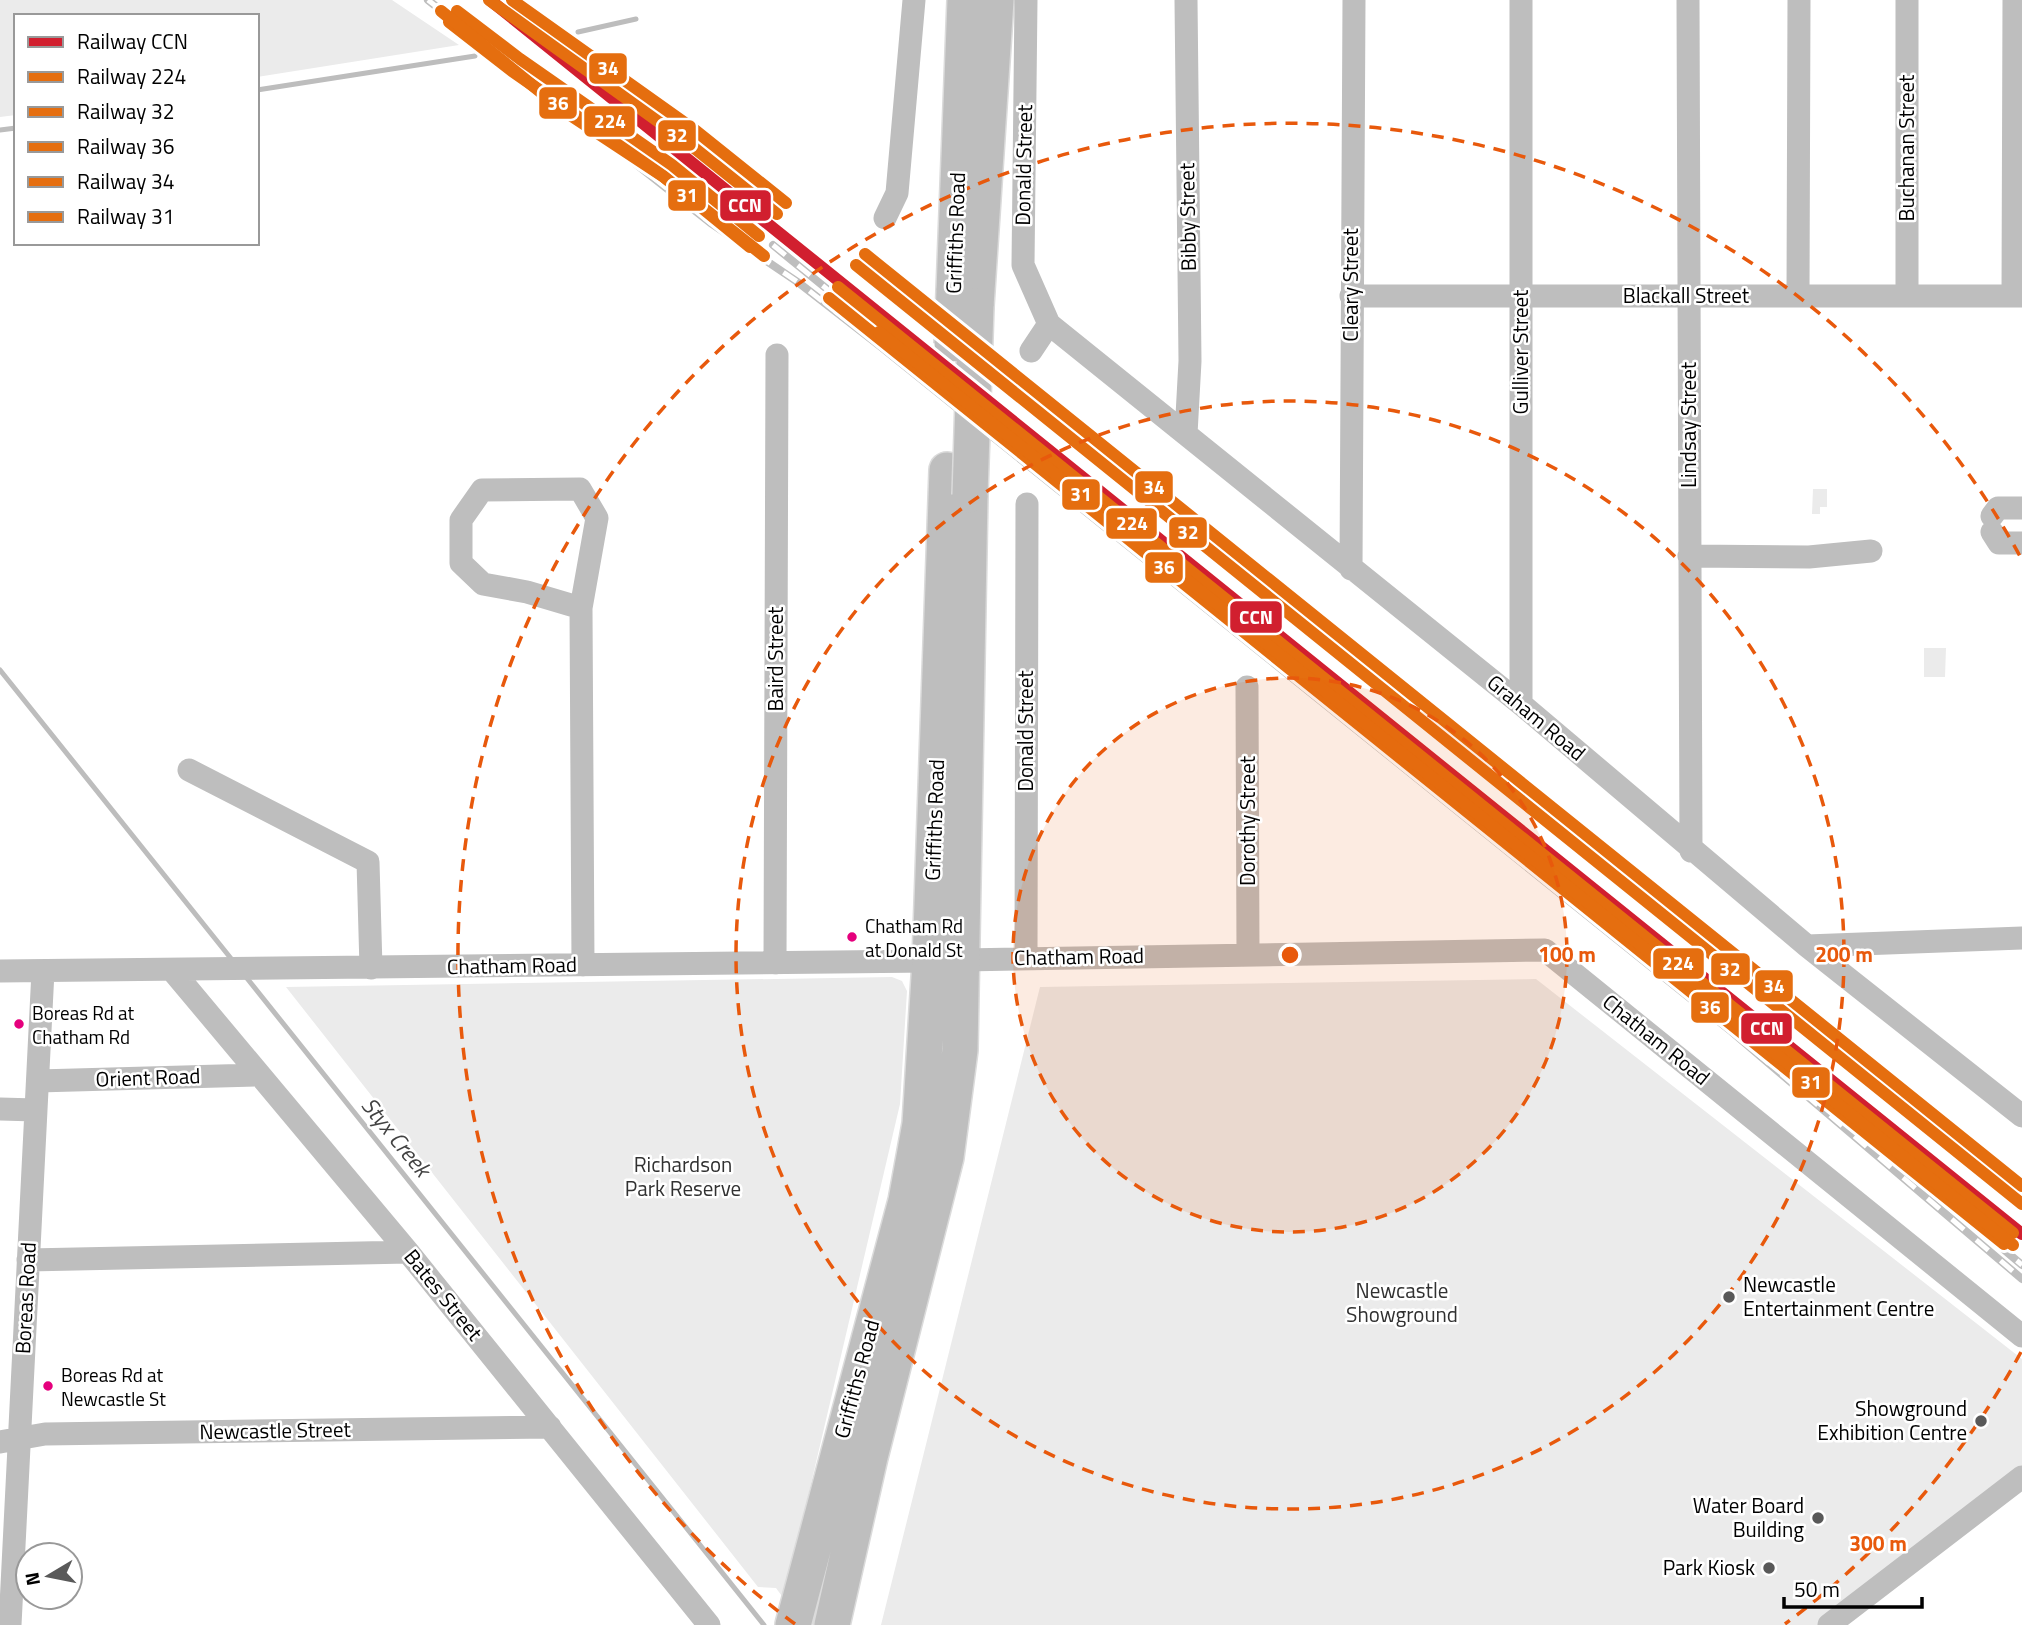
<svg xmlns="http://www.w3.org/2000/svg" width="2022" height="1625" font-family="'Titillium Web',sans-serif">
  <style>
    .green { fill: #ebebeb }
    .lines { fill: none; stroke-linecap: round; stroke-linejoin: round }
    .stream { stroke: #bdbdbd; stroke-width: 5 }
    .highway-casing { stroke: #dbdbdb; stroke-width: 38 }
    .minor { stroke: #bebebe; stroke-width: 23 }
    .highway { stroke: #bebebe; stroke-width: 35 }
    .rail-casing { stroke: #bebebe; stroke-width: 8 }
    .rail { stroke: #fff; stroke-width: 5; stroke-dasharray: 16; stroke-linecap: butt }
    .highway-bridge-casing { stroke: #dbdbdb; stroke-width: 38; stroke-linecap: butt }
    .highway-bridge { stroke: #bebebe; stroke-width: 35 }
    .rail-1-casing { stroke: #fff; stroke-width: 18 }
    .rail-2-casing { stroke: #fff; stroke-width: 18 }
    .rail-3-casing { stroke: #fff; stroke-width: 18 }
    .rail-4-casing { stroke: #fff; stroke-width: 18 }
    .rail-5-casing { stroke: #fff; stroke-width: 18 }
    .rail-6-casing { stroke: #fff; stroke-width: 18 }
    .rail-1 { stroke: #d11f2f; stroke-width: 12 }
    .rail-2 { stroke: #e56e0f; stroke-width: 12 }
    .rail-3 { stroke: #e56e0f; stroke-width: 12 }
    .rail-4 { stroke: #e56e0f; stroke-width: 12 }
    .rail-5 { stroke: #e56e0f; stroke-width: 12 }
    .rail-6 { stroke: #e56e0f; stroke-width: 12 }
    .ring { fill: none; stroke: #e8590c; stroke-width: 3.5; stroke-dasharray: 12 9 }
    .bus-dot { fill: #e5007d; stroke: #fff; stroke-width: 2.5 }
    .poi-dot { fill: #595959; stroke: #fff; stroke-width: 2.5 }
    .labels { text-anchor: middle; stroke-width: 5; stroke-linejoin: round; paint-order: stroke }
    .bus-label { font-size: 19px; fill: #000; stroke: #fff; text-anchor: start }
    .street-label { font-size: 21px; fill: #000; stroke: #fff }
    .park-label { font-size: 21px; fill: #313131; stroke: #fff }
    .poi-label { font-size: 21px; fill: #000; stroke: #fff; text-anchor: end }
    .water-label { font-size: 23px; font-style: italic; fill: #424242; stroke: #fff }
    .centre { fill: #e8590c; stroke: #fff; stroke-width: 3.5 }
    .ring-label { font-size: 21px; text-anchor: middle; font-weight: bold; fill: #e8590c; stroke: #fff; stroke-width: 5; stroke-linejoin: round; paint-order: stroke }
    .line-badge { stroke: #fff; stroke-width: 2.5 }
    .badge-label { font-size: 19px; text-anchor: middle; font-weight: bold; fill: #fff }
  </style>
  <rect width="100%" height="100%" fill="#fff"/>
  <path class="green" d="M0 0H392L459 45 257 77V16H16V115L0 117Z
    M1813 489H1827V507H1820V514H1812Z
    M1924 648H1946L1945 677H1924Z
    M892 977 902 981 907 991 900 1104 784 1599 776 1588 758 1587 286 987Z
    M1536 979 2022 1359V1472L1822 1625H881L1040 987Z"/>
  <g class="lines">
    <path class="stream" d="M578 32 636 19
      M257 90 475 56
      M0 130 16 128
      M0 670 233 961
      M246 977 764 1625"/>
    <g class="highway-casing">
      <path id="highway" d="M954 291 965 0
        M976 306 996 0
        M793 1625 906 1201 920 1124 930 961 947 470
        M832 1625 870 1457 946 1157 960 1050 970 495"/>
    </g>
    <path class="minor" d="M1026 0 1023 265 1049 324 1521 704 1807 946 2022 1116
      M1186 0 1190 361 1186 434
      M1688 0 1691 851
      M885 218 897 193 914 0
      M1351 296H2022
      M1798 296 1799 0
      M1907 296V0
      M2013 296 2014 0
      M1031 351 1049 324
      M1992 516 1998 508H2022
      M1992 532 1999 543H2022
      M1689 556 1809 557 1871 551
      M1351 569 1354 0
      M581 608 597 518 580 489 482 490 461 520V563L483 584 527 592 581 608 583 965
      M1247 687 1248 955
      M1521 704V0
      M189 770 368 862 371 968
      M1807 946 2022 938
      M1026 957 1027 504
      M963 960 1545 950 2022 1336
      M775 963 777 355
      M172 970 408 1252 709 1625
      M0 971 930 961
      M38 1081 259 1075
      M0 1109 36 1110
      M28 1260 408 1252
      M0 1442 45 1434 550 1427
      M10 1625 43 971
      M1829 1625 2022 1477"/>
    <use href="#highway" class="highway"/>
    <g class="rail-casing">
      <path id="rail" d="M428 0 712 224 799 283 880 346 1732 1032 2022 1279
        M773 245 898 347
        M1271 648 1549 872
        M1724 1012 2022 1265"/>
    </g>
    <use href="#rail" class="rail"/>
    <g class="highway-bridge-casing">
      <path id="highway-bridge" d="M952 344 954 291
        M970 495 976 306"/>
    </g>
    <use href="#highway-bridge" class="highway-bridge"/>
    <g class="rail-1-casing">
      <path id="rail-1" d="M490 0 2022 1234"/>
    </g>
    <g class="rail-2-casing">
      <path id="rail-2" d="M457 11 520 59 672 165 759 236
        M838 287 2013 1233"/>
    </g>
    <g class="rail-3-casing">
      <path id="rail-3" d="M489 0 688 143 777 214
        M856 265 2022 1204"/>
    </g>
    <g class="rail-4-casing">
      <path id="rail-4" d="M449 22 512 71 663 176 750 247
        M829 298 2004 1244"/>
    </g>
    <g class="rail-5-casing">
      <path id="rail-5" d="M512 0 696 131 786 203
        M865 254 2022 1186"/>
    </g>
    <g class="rail-6-casing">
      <path id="rail-6" d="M441 11 564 111 664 177 764 256
        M879 332 2013 1245"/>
    </g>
    <use href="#rail-1" class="rail-1"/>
    <use href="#rail-2" class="rail-2"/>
    <use href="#rail-3" class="rail-3"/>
    <use href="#rail-4" class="rail-4"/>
    <use href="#rail-5" class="rail-5"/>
    <use href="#rail-6" class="rail-6"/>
  </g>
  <circle cx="1290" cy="955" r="277" fill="#e8590c" fill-opacity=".12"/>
  <g class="ring">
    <circle cx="1290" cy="955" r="277"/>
    <circle cx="1290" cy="955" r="554"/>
    <path d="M2021 1352A832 832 0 0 1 1785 1624M795 1624A832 832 0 1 1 2021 558"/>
  </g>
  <g class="bus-dot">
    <circle cx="852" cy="937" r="6"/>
    <circle cx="19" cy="1024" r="6"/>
    <circle cx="48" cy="1386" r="6"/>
  </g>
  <g class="poi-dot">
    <circle cx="1729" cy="1297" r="7"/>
    <circle cx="1981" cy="1421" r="7"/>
    <circle cx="1818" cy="1518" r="7"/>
    <circle cx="1769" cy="1568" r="7"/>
  </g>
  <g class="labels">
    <g class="bus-label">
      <text x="865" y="933">Chatham Rd<tspan x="865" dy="24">at Donald St</tspan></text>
      <text x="32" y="1020">Boreas Rd at<tspan x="32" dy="24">Chatham Rd</tspan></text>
      <text x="61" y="1382">Boreas Rd at<tspan x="61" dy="24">Newcastle St</tspan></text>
    </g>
    <g class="street-label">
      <text transform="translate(1907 148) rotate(-90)" y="7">Buchanan Street</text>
      <text transform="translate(1024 165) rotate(-89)" y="7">Donald Street</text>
      <text transform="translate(1188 217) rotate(-91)" y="7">Bibby Street</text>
      <text transform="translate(956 233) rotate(-88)" y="7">Griffiths Road</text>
      <text transform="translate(1351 285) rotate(-90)" y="7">Cleary Street</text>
      <text x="1686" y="303">Blackall Street</text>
      <text transform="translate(1521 352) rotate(-90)" y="7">Gulliver Street</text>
      <text transform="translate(1689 425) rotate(-90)" y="7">Lindsay Street</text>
      <text transform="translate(776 659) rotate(-90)" y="7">Baird Street</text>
      <text transform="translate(1536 718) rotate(40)" y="7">Graham Road</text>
      <text transform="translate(1026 731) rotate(-90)" y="7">Donald Street</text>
      <text transform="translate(935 820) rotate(-88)" y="7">Griffiths Road</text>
      <text transform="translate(1248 821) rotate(-90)" y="7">Dorothy Street</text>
      <text transform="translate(1079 957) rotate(-1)" y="7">Chatham Road</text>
      <text transform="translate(512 966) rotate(-1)" y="7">Chatham Road</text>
      <text transform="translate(1656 1040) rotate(39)" y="7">Chatham Road</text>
      <text transform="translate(148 1078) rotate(-2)" y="7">Orient Road</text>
      <text transform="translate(443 1295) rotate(51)" y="7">Bates Street</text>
      <text transform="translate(26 1298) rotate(-87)" y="7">Boreas Road</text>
      <text transform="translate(857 1379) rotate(-75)" y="7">Griffiths Road</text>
      <text transform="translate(275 1431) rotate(-1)" y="7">Newcastle Street</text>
    </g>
    <g class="park-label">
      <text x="683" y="1172">Richardson<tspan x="683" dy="24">Park Reserve</tspan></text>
      <text x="1402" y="1298">Newcastle<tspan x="1402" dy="24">Showground</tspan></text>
    </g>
    <g class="poi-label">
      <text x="1743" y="1292" text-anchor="start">Newcastle<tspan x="1743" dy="24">Entertainment Centre</tspan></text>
      <text x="1967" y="1416">Showground<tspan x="1967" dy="24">Exhibition Centre</tspan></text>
      <text x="1804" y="1513">Water Board<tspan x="1804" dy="24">Building</tspan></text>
      <text x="1755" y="1575">Park Kiosk</text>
    </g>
    <g class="water-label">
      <text transform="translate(396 1137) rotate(51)" y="8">Styx Creek</text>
    </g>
  </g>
  <circle cx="1290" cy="955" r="10" class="centre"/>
  <g class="ring-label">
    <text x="1567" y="962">100 m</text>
    <text x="1844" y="962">200 m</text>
    <text x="1878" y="1551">300 m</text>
  </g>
  <g class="line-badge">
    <rect x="588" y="52" width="40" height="33" rx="7" fill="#e56e0f"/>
    <rect x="538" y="86" width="40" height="34" rx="7" fill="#e56e0f"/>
    <rect x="583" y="105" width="53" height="33" rx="7" fill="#e56e0f"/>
    <rect x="657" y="119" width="40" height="33" rx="7" fill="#e56e0f"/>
    <rect x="667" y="179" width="40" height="33" rx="7" fill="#e56e0f"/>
    <rect x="719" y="189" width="53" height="33" rx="7" fill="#d11f2f"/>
    <rect x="1134" y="470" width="40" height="34" rx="7" fill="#e56e0f"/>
    <rect x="1061" y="478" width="40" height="33" rx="7" fill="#e56e0f"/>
    <rect x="1105" y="507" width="53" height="33" rx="7" fill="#e56e0f"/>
    <rect x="1168" y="516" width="40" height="33" rx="7" fill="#e56e0f"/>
    <rect x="1144" y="551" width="40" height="33" rx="7" fill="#e56e0f"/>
    <rect x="1229" y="600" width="54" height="34" rx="7" fill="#d11f2f"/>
    <rect x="1652" y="947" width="53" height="33" rx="7" fill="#e56e0f"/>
    <rect x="1710" y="952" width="41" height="34" rx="7" fill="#e56e0f"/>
    <rect x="1754" y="969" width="40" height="34" rx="7" fill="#e56e0f"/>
    <rect x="1690" y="991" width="40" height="33" rx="7" fill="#e56e0f"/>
    <rect x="1740" y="1012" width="53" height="33" rx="7" fill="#d11f2f"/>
    <rect x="1791" y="1066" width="40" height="33" rx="7" fill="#e56e0f"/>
  </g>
  <g class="badge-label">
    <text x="608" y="75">34</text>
    <text x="558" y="110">36</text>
    <text x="610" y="128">224</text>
    <text x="677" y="142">32</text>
    <text x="687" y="202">31</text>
    <text x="745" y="212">CCN</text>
    <text x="1154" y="494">34</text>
    <text x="1081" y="501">31</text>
    <text x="1132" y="530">224</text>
    <text x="1188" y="539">32</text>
    <text x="1164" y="574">36</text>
    <text x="1256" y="624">CCN</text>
    <text x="1678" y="970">224</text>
    <text x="1730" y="976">32</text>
    <text x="1774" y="993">34</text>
    <text x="1710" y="1014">36</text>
    <text x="1767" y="1035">CCN</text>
    <text x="1811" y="1089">31</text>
  </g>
  <rect x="14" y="14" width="245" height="231" fill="#ffffff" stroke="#999999" stroke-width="2"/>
  <rect x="28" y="37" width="35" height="10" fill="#d11f2f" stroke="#999999" stroke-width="2"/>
  <text x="77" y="49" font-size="21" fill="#000000">Railway CCN</text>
  <rect x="28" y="72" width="35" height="10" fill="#e56e0f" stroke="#999999" stroke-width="2"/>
  <text x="77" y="84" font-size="21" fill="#000000">Railway 224</text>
  <rect x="28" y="107" width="35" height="10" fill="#e56e0f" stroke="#999999" stroke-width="2"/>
  <text x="77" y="119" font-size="21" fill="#000000">Railway 32</text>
  <rect x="28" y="142" width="35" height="10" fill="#e56e0f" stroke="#999999" stroke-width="2"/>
  <text x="77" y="154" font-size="21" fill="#000000">Railway 36</text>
  <rect x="28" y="177" width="35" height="10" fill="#e56e0f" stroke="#999999" stroke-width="2"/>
  <text x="77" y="189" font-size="21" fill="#000000">Railway 34</text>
  <rect x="28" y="212" width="35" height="10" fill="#e56e0f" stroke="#999999" stroke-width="2"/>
  <text x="77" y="224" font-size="21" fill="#000000">Railway 31</text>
  <g transform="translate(49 1576) rotate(260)"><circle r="33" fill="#ffffff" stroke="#999999" stroke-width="2"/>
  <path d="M0-5L12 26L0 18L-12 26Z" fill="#595959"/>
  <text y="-10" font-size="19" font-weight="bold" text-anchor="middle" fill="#000000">N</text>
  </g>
  <path d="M1784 1597v10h138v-10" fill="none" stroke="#000000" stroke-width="3.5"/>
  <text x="1794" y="1597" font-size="21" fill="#000000" stroke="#ffffff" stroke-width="5" paint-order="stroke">50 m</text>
</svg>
